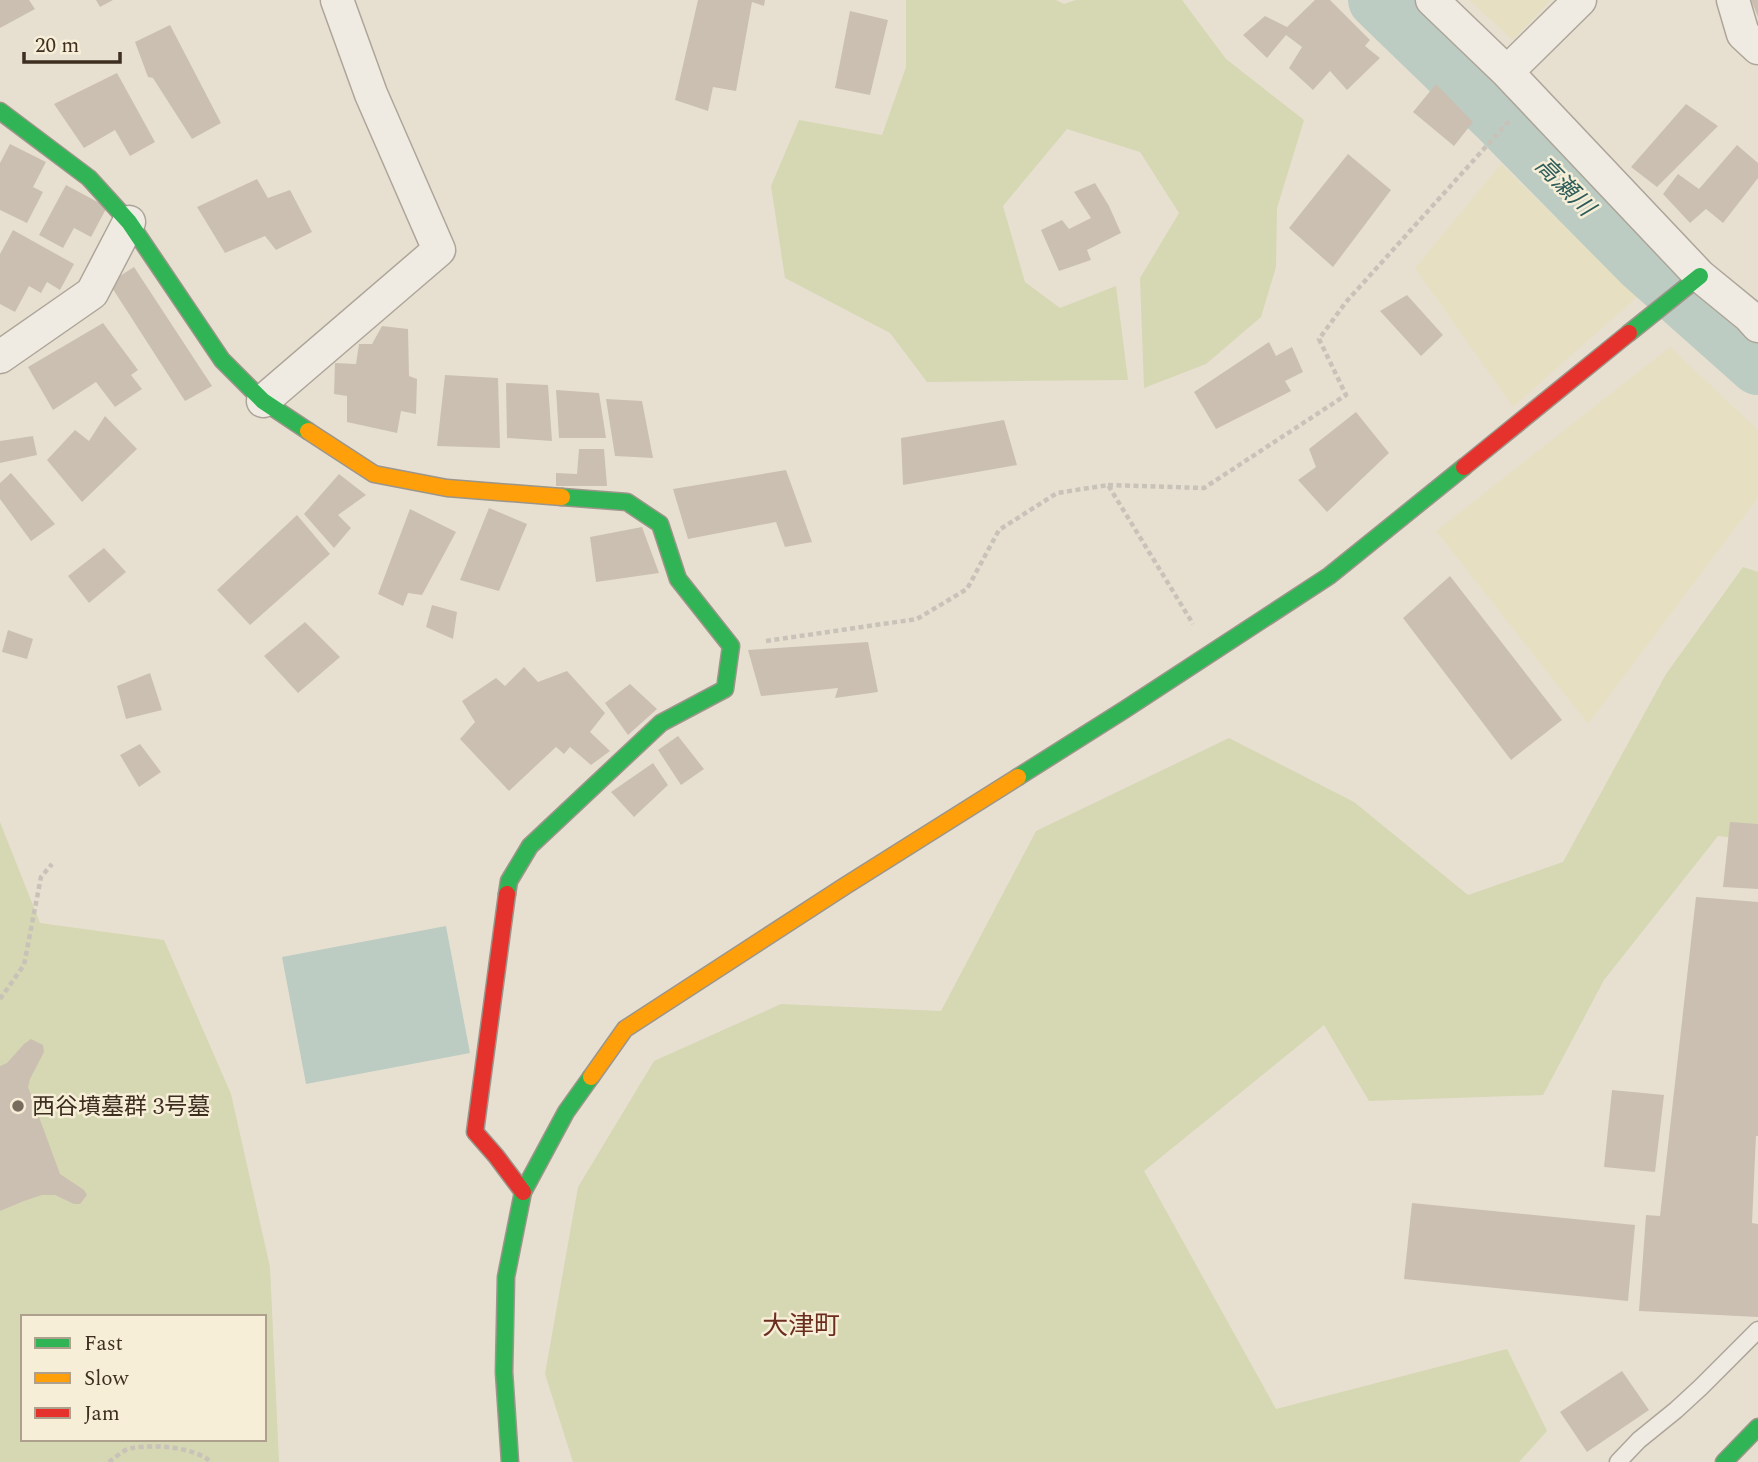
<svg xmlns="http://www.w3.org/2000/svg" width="1758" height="1462" font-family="Spectral,'Noto Sans JP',serif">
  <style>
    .farmland { fill: #e6dfc2 }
    .green { fill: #d6d7b3; fill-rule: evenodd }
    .water { fill: #bcccc2 }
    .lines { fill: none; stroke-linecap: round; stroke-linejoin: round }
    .river { stroke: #bcccc2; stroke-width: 58 }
    .building { fill: #cbbfb2 }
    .lane-casing { stroke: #ada599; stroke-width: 19 }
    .street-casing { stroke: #ada599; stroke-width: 35 }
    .fast-casing { stroke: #9c958a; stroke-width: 19 }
    .slow-casing { stroke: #9c958a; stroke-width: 19 }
    .jam-casing { stroke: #9c958a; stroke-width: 19 }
    .path { stroke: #c8c2b9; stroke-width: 4.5; stroke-dasharray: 5 3.5; stroke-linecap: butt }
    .lane { stroke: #efebe3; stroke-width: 16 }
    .street { stroke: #efebe3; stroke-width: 32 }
    .fast { stroke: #30b455; stroke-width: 16 }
    .slow { stroke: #ff9f0a; stroke-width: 16 }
    .jam { stroke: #e5322d; stroke-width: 16 }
    .poi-dot { fill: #786c5e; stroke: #f7eed8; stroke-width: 2.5 }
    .labels { text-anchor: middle; stroke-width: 5; stroke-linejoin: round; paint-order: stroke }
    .poi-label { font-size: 23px; fill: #3d2e20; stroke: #f7eed8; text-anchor: start }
    .water-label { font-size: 24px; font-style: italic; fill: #2f5d5a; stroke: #f7eed8 }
    .quarter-label { font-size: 26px; fill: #6b2e1e; stroke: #f7eed8 }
  </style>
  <rect width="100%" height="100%" fill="#e7e0d1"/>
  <path class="farmland" d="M1469 0H1551L1513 40Z
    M1501 164 1637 297 1513 407 1415 268Z
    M1670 347 1758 430V498L1588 724 1436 531Z"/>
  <path class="green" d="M906 0H1056L1064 4 1076 0H1182L1226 59 1304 120 1277 208 1276 267 1261 317 1206 364 1144 388 1140 278 1179 213 1140 152 1067 129 1003 206 1025 282 1060 308 1116 286 1128 380 927 382 890 333 785 278 771 186 799 120 882 135 906 67Z
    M1743 567 1758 572V841L1718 836 1604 980 1543 1095 1369 1101 1324 1025 1144 1171 1276 1409 1507 1349 1547 1431 1519 1462H573L545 1374 578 1187 654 1061 781 1004 941 1011 1036 831 1229 738 1354 802 1468 895 1563 862 1666 674Z
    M0 822 40 923 164 940 231 1094 270 1267 279 1462H0ZM23 1317H264V1439H23Z"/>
  <path class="water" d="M446 926 470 1053 306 1084 282 957Z"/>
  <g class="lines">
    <path class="river" d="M1377 0 1498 117 1641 262 1758 366"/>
  </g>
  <path class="building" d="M0 0H29L35 9 0 28Z
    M96 0H113L100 7Z
    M698 0H765L764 6 752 2 736 91 713 87 708 111 675 100Z
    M1315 0H1330L1370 40 1365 46 1380 58 1347 90 1330 71 1313 90 1289 68 1302 47 1286 35 1267 58 1243 35 1265 16 1287 27Z
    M1751 0H1758V17Z
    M850 11 888 20 870 95 835 88Z
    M170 25 221 123 192 139 153 78 148 77 135 42Z
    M117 73 155 142 130 156 115 130 84 148 54 104Z
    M1436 84 1473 122 1454 146 1413 112Z
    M1686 104 1718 126 1657 187 1631 167Z
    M10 144 46 162 33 187 43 192 27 223 0 210V163Z
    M1737 145 1758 163V178L1723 223 1706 209 1690 223 1663 194 1678 174 1699 189Z
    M1348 154 1391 190 1333 267 1289 228Z
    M257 179 268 198 290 190 312 232 276 250 265 236 225 253 197 207Z
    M1095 183 1109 206 1121 233 1087 250 1091 260 1059 271 1041 230 1062 220 1069 229 1091 218 1074 192Z
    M66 185 107 207 91 237 74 228 63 248 39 235Z
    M13 230 74 264 60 290 47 282 41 293 29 286 15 312 0 304V254Z
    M134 267 212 386 185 401 109 283Z
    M1407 295 1443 335 1421 356 1380 311Z
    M103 323 138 370 131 375 142 389 115 407 96 382 53 410 28 367Z
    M382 326 408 329 409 376 417 379 416 414 401 411 397 433 347 422V396L334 394 335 363 356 364 359 344H372Z
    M1269 342 1276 356 1292 347 1303 372 1285 381 1291 391 1216 429 1194 392Z
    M445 375 498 378 500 448 437 446Z
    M506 383 548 385 552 441 507 438Z
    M556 390 599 393 606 438H559Z
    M606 399 642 401 653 458 615 456Z
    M1356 412 1389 453 1327 512 1298 480 1316 467 1309 449Z
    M105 416 137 449 82 502 47 460 75 430 89 441Z
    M1004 420 1017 465 903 485 901 438Z
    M33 436 37 455 0 463V441Z
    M579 449H604L607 486H556V473L577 474Z
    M786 470 812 542 785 547 776 522 688 539 673 489Z
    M11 473 55 524 31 541 0 499V483Z
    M339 474 366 495 338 515 351 528 334 548 304 514Z
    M489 508 527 524 499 591 460 580Z
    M410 509 456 532 422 595 408 593 403 606 378 594Z
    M297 515 330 554 250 625 217 590Z
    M642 527 659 573 596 582 590 537Z
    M104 548 126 572 89 603 68 576Z
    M1450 576 1562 720 1511 760 1403 618Z
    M432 605 457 612 453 639 426 627Z
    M305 622 340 657 298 693 264 656Z
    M8 630 33 639 27 659 2 652Z
    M868 642 878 692 835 698 838 688 761 696 748 650Z
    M524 667 538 682 567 671 605 713 590 732 610 751 591 765 570 747 564 754 556 747 509 791 460 739 475 722 462 701 496 678 505 686Z
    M150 673 162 710 126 719 117 686Z
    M630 684 657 709 628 735 605 703Z
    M678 736 704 769 681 785 658 750Z
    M140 744 161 772 139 787 120 755Z
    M653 763 668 785 634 817 611 792Z
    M1730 822 1758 824V889L1723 887Z
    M1696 897 1758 902V1136H1756L1752 1223 1758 1224V1317L1639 1311 1646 1215 1660 1216Z
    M31 1039 43 1045 44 1052 30 1079 28 1087 60 1174 84 1190 87 1195 80 1204H74L55 1195H42L24 1201 0 1211V1066L7 1063 24 1044Z
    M1612 1090 1664 1095 1655 1172 1604 1167Z
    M1412 1203 1635 1225 1628 1301 1404 1279Z
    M1622 1371 1649 1410 1587 1452 1560 1412Z"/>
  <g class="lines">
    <g class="lane-casing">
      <path id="lane" d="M1618 1462 1639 1440 1676 1410 1701 1387 1758 1330"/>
    </g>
    <g class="street-casing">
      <path id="street" d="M1432 0 1507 72 1700 276 1749 316 1758 326
        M1733 0 1743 34 1758 48
        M1507 72 1580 0
        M0 357 92 293 129 222
        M263 401 439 250 371 94 337 0"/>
    </g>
    <g class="fast-casing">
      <path id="fast" d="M0 111 89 178 129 222 222 360 263 401 308 431
        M1629 333 1700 276
        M1018 777 1124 710 1329 576 1464 467
        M507 894 509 881 530 846 661 723 725 689 731 646 678 579 660 524 627 502 562 497
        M510 1462 504 1372 506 1277 523 1192 566 1112 591 1077
        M1724 1462 1758 1427"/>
    </g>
    <g class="slow-casing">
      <path id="slow" d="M308 431 374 474 447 488 562 497
        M591 1077 625 1029 845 886 1018 777"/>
    </g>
    <g class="jam-casing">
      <path id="jam" d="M1464 467 1629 333
        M507 894 475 1132 496 1156 523 1192"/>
    </g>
    <path class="path" d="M1108 485 1204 488 1346 395 1319 339 1346 302 1509 121
      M766 641 917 619 967 589 999 530 1057 493 1108 485 1193 624
      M0 999 24 965 41 877 52 864
      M109 1462C116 1457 124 1449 132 1448 154 1444 195 1447 211 1462"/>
    <use href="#lane" class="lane"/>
    <use href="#street" class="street"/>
    <use href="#fast" class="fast"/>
    <use href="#slow" class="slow"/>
    <use href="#jam" class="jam"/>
  </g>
  <circle class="poi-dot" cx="18" cy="1106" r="7"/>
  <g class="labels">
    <g class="poi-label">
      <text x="32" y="1114">西谷墳墓群 3号墓</text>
    </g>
    <g class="water-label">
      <text transform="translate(1565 186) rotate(45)" y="8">高瀬川</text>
    </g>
    <g class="quarter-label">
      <text x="801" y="1334">大津町</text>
    </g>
  </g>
  <rect x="21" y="1315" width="245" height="126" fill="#f7eed8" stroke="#ada18e" stroke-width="2"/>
  <rect x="35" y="1338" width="35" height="10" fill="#30b455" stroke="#ada18e" stroke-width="2"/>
  <text x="84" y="1350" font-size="21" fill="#3d2e20">Fast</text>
  <rect x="35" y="1373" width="35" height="10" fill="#ff9f0a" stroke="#ada18e" stroke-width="2"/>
  <text x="84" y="1385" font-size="21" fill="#3d2e20">Slow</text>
  <rect x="35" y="1408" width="35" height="10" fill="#e5322d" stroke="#ada18e" stroke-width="2"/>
  <text x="84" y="1420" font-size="21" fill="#3d2e20">Jam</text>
  <path d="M24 52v10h96v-10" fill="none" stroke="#3d2e20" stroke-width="3.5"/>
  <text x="35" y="52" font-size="21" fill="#3d2e20" stroke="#f7eed8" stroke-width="5" paint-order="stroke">20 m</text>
</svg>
